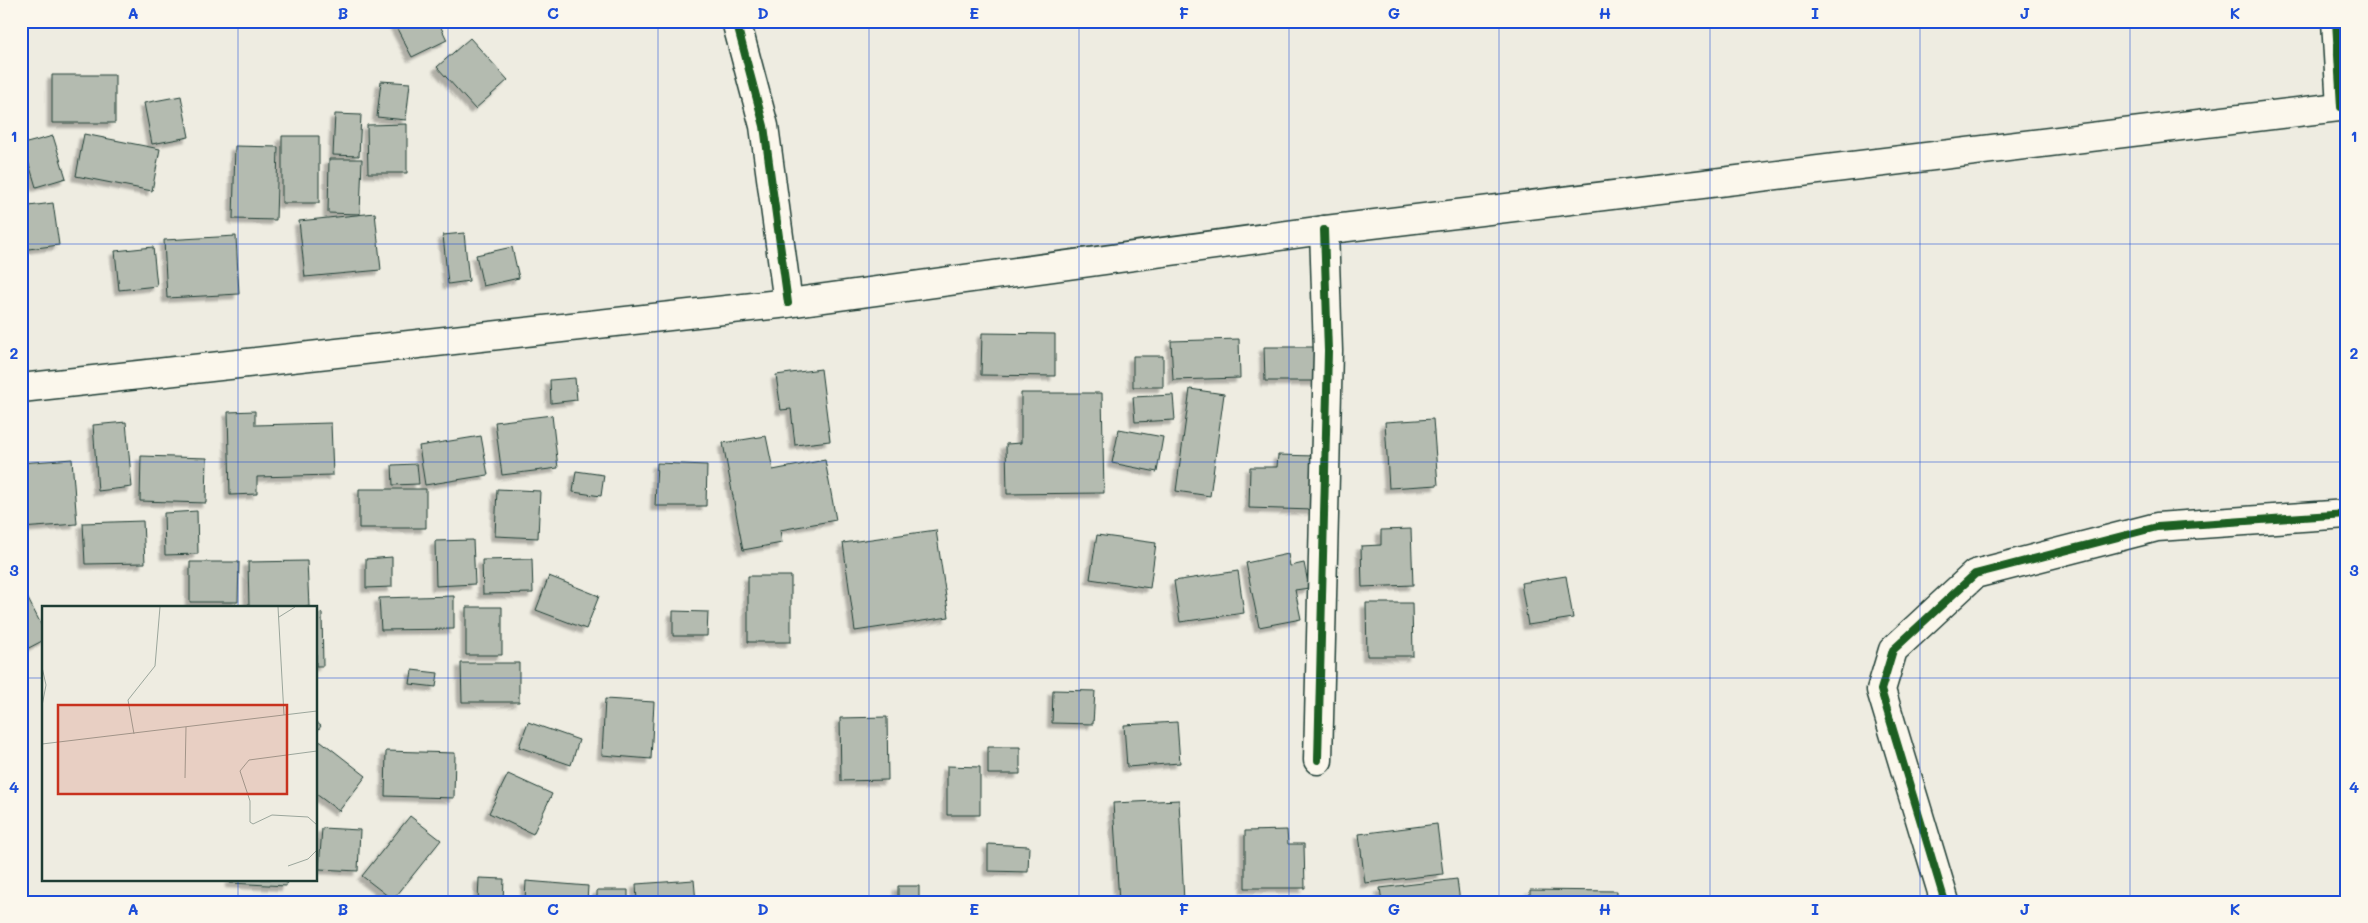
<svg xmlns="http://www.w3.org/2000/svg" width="2368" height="923" font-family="Mali,sans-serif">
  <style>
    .building { fill: #b4bbb0; stroke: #1f3d34; filter: url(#shadow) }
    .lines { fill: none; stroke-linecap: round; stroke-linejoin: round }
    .minor-casing { stroke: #1f3d34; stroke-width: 31 }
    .major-casing { stroke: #1f3d34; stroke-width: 31 }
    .minor { stroke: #fbf7ec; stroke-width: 28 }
    .major { stroke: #fbf7ec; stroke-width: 28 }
    .cycleway-casing { stroke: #fbf7ec; stroke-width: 11 }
    .cycleway { stroke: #1b5e20; stroke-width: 8 }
    .grid { fill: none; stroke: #1d4ed8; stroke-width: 1; stroke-opacity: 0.55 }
    .inset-road { fill: none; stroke: #9ba69c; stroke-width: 1 }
    .view { fill: #c8321e; fill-opacity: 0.15; stroke: #c8321e; stroke-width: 2.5 }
    .inset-edge { fill: none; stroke: #1f3d34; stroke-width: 2.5 }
    .neatline { fill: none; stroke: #1d4ed8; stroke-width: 2 }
    .grid-label { font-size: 16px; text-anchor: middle; font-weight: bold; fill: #1d4ed8 }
  </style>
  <defs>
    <filter id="shadow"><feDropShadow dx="-4.5" dy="4.5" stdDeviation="1" flood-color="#0004"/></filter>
  </defs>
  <rect width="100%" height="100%" fill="#eeece1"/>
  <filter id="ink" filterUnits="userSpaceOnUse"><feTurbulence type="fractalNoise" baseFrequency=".02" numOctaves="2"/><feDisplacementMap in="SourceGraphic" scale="10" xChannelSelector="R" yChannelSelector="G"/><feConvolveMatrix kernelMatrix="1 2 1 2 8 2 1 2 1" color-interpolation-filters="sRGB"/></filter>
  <g filter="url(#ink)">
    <path class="building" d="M393 21H438L447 40 412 57Z
      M470 38 508 80 475 109 437 67Z
      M52 75H115V123H52Z
      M381 81 410 83 406 120 377 117Z
      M181 96 189 137 152 144 144 103Z
      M335 114 361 115 359 156 333 155Z
      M407 124V173H368L367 125Z
      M84 134 160 149 152 191 76 176Z
      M53 136 66 178 36 187 23 144Z
      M282 136H319V203H282Z
      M235 146 278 147 276 220 233 219Z
      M329 159H362L360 214 328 213Z
      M53 203 59 245 21 250V207Z
      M375 213 381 270 305 277 299 221Z
      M464 233 469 281 448 284 443 235Z
      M236 236 239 294 167 298 164 240Z
      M153 247 157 286 119 290 115 251Z
      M512 247 519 278 483 286 476 255Z
      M982 333 1055 334V376L981 375Z
      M1239 339 1240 378 1173 380 1171 341Z
      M1264 347H1316L1317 381H1265Z
      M1133 356H1163V387H1133Z
      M821 369 830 441 795 445 791 409 781 410 776 375Z
      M575 378 577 400 551 403 550 380Z
      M1190 389 1224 394 1210 496 1176 491Z
      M1021 393H1102L1104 493 1007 494 1006 444 1021 443Z
      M1173 395 1175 420 1135 422 1133 397Z
      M255 411V425L331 423 333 475 257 477V494L230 495 228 412Z
      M552 415 558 468 502 475 495 422Z
      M1433 419 1438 485 1389 488 1385 422Z
      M126 422 132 487 98 491 93 425Z
      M1119 429 1163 437 1157 472 1112 463Z
      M481 436 488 475 425 485 419 446Z
      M766 436 773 470 825 460 836 520 780 530 782 543 743 550 723 443Z
      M1278 455 1315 456 1313 510 1249 508 1250 467H1277Z
      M141 456 207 458 206 503 140 501Z
      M72 459 77 524 21 528V463Z
      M657 463 707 465 706 506H655Z
      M417 464 419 484 393 485 392 465Z
      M576 471 604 475 601 496 573 492Z
      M359 489H426V528H359Z
      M497 489 540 491 538 538 495 536Z
      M197 511 198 554 165 555 164 513Z
      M143 521 145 563 85 564 83 523Z
      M1411 529 1413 585 1362 587 1361 546 1381 545V530Z
      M936 530 949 617 855 631 843 543Z
      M1097 535 1156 543 1150 588 1090 579Z
      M473 540 475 584 436 586 435 541Z
      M1288 554 1290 566 1304 563 1309 588 1295 590 1301 619 1259 627 1246 563Z
      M392 557V587L366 588V559Z
      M532 559 533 593 483 594 482 560Z
      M307 561 309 607H249L248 562Z
      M190 562H239L238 602H190Z
      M1238 571 1244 613 1180 622 1174 581Z
      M549 576 599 596 586 629 536 610Z
      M748 576H791V642H748Z
      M1566 576 1573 618 1528 625 1521 583Z
      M26 595 44 630V640L21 652V598Z
      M454 596V629L381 630 379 598Z
      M1366 603H1412L1413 656H1367Z
      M466 607H502V655H466Z
      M673 611 708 612 707 636H673Z
      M322 613 323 666H316V614Z
      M461 663H519V702H462Z
      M412 670 438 673 436 687 410 684Z
      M1053 690 1095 691 1093 724 1052 723Z
      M605 699 654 702 651 759 602 755Z
      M887 717 888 780 841 781 840 718Z
      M316 722 321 726 316 733Z
      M528 722 579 740 571 765 519 747Z
      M1177 722 1180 763 1127 767 1124 725Z
      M321 741 366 776 339 811 316 794V747Z
      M988 747H1020V774H988Z
      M386 751 455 753 454 798 385 796Z
      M947 766 980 767V815H947Z
      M508 774 552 794 533 834 489 813Z
      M1179 800 1184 902H1119L1113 803Z
      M410 816 441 840 393 900 362 876Z
      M1437 824 1443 874 1365 883 1359 834Z
      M322 828 360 830 358 871 319 869Z
      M1287 830 1288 844H1304L1305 888H1245V831Z
      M988 844 1029 846 1028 872 988 871Z
      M479 878 504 879 503 902H478Z
      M230 879H287L286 886 230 883Z
      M1457 879 1460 902H1382L1380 888Z
      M694 880 696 902H637L636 884Z
      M526 881 588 886 587 902H525Z
      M898 886H919V902H898Z
      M597 890H628V902H597Z
      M1530 890 1617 891V902H1530Z"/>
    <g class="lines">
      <g class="minor-casing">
        <path id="minor" d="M736 21 764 126 788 303
          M2336 21 2341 107
          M1318 760 1328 351 1324 230
          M1945 902 1881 690 1893 650 1975 574 2157 527 2347 514"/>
      </g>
      <g class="major-casing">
        <path id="major" d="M21 388 788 303 1324 230 2347 106"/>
      </g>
      <use href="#minor" class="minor"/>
      <use href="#major" class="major"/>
      <g class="cycleway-casing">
        <path id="cycleway" d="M736 21 764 126 788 303
          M2336 21 2341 107
          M1318 760 1328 351 1324 230
          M1945 902 1881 690 1893 650 1975 574 2157 527 2347 514"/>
      </g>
      <use href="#cycleway" class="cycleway"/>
    </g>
  </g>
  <path class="grid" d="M238 21V607M448 21V902M658 21V902M869 21V902M1079 21V902M1289 21V902M1499 21V902M1710 21V902M1920 21V902M2130 21V902M21 244H2347M21 462H2347M21 678H44M316 678H2347M238 879V902"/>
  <g transform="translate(42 606)">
    <rect width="275" height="275" fill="#eeece1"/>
    <path class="inset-road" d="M236 1 242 109M237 11 253 1M0 61 4 79 0 100M92 128 86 94 113 60 118 1M0 138 275 105M275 145 207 154 198 165 208 195V216L211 218 230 209 266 211 275 219M143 172 144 121M246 260 266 253 275 244"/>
    <path class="view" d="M16 99H245V188H16Z"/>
    <rect width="275" height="275" class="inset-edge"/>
  </g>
  <rect width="2368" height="923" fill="none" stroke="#fbf7ec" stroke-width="55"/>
  <rect x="28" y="28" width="2312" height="868" class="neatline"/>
  <g class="grid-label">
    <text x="133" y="19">A</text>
    <text x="343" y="19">B</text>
    <text x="553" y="19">C</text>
    <text x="763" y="19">D</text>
    <text x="974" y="19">E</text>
    <text x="1184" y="19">F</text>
    <text x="1394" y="19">G</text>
    <text x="1605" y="19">H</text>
    <text x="1815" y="19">I</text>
    <text x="2025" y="19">J</text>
    <text x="2235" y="19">K</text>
    <text x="14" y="142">1</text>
    <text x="2354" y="142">1</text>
    <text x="14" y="359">2</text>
    <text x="2354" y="359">2</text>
    <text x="14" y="576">3</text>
    <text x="2354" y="576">3</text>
    <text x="14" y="793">4</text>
    <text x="2354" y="793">4</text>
    <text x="133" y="915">A</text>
    <text x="343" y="915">B</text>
    <text x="553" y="915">C</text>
    <text x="763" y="915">D</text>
    <text x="974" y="915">E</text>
    <text x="1184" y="915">F</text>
    <text x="1394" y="915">G</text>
    <text x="1605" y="915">H</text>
    <text x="1815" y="915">I</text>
    <text x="2025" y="915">J</text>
    <text x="2235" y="915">K</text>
  </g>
</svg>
